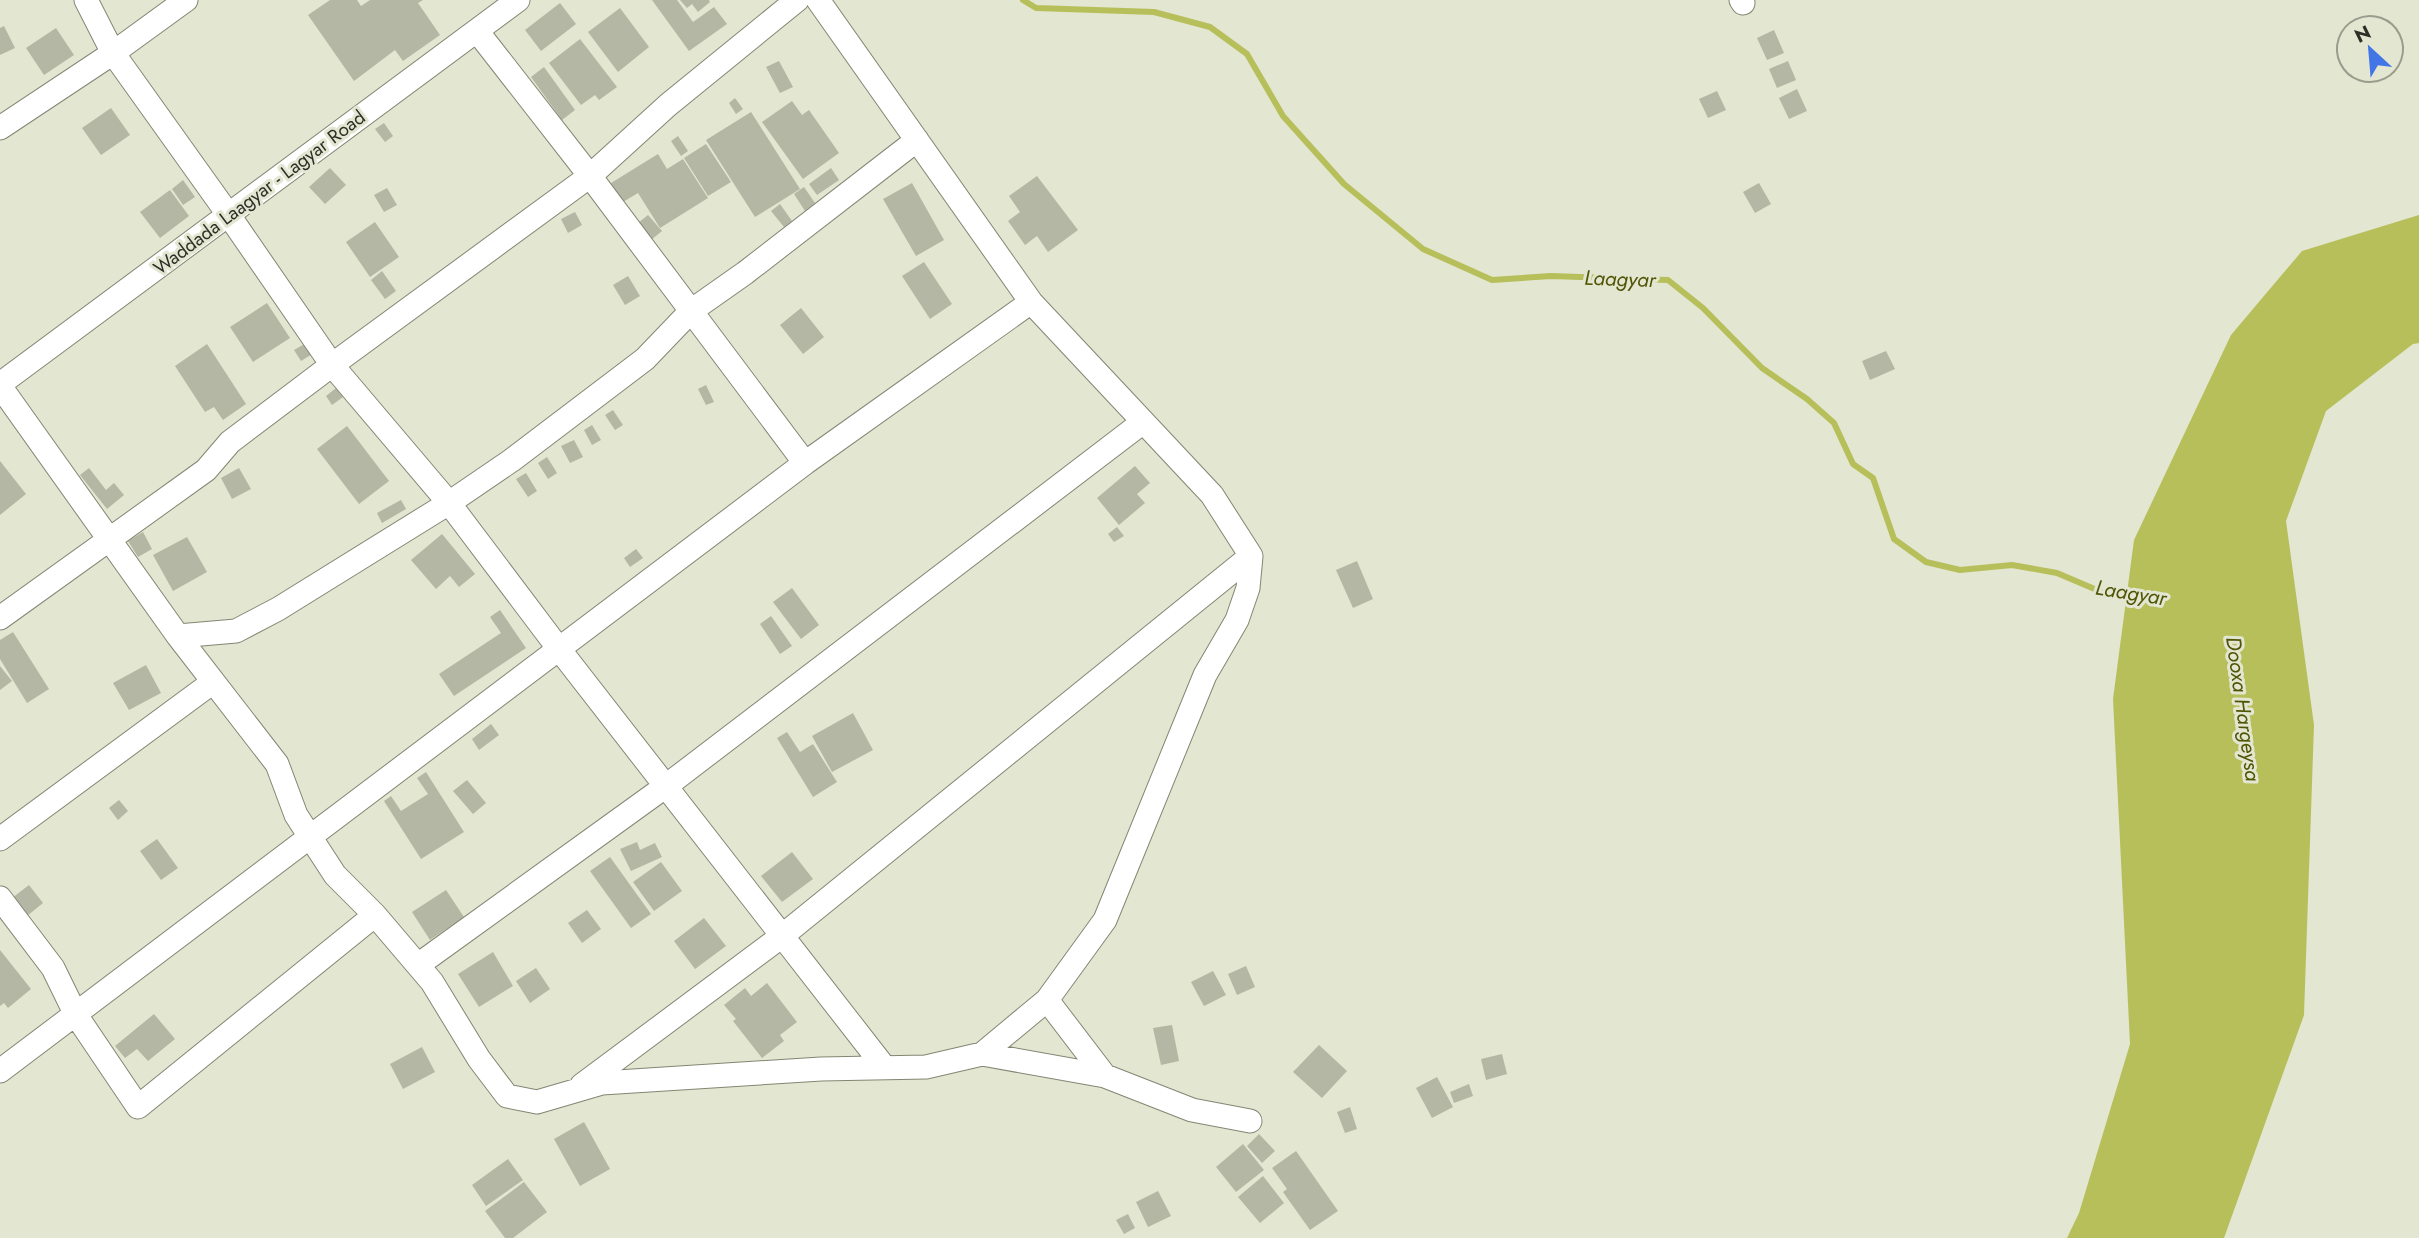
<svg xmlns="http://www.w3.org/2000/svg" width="2419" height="1238" font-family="Jost,sans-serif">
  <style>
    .water { fill: #b7bf5b }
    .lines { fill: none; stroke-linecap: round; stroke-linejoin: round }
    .stream { stroke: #b7bf5b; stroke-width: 6 }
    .building { fill: #b4b7a3 }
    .street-casing { stroke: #838673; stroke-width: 25 }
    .street { stroke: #fff; stroke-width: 23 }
    .labels { text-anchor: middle; stroke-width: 6; stroke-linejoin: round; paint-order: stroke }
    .street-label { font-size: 19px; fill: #2d2e26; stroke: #e3e6d1 }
    .water-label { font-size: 21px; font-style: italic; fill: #505506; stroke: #e3e6d1 }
  </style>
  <rect width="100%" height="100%" fill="#e3e6d1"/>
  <path class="water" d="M2419 215V343L2413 344 2326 411 2286 521 2314 725 2304 1015 2224 1238H2067L2079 1213 2130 1044 2113 699 2134 540 2231 335 2302 251Z"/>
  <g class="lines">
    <path class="stream" d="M1023 0 1036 8 1154 12 1210 27 1247 54 1283 116 1344 184 1423 249 1492 280 1551 276 1668 280 1703 308 1762 368 1807 399 1834 423 1853 464 1873 478 1894 539 1926 562 1960 570 2012 565 2057 573 2104 593 2135 596"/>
  </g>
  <path class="building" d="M330 0H357L361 6 370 0H423L418 3 440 35 403 61 395 50 354 81 308 15Z
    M652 0H677L693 22 714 7 727 24 689 51Z
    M680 0H709L710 2 698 12 692 4 687 8Z
    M560 3 576 24 541 51 525 30Z
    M620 8 649 47 618 72 588 32Z
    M4 26 15 48 0 55V28Z
    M56 28 74 55 44 75 26 48Z
    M1774 30 1784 53 1767 60 1757 38Z
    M580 39 617 87 599 100 595 95 581 105 549 63Z
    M779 61 793 87 780 93 766 67Z
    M1788 61 1796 80 1777 88 1769 69Z
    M544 67 575 110 562 120 531 77Z
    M1797 89 1807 111 1789 119 1779 98Z
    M1717 91 1726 110 1708 118 1699 99Z
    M735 98 743 109 736 114 729 103Z
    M792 101 802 115 809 110 839 153 803 179 762 122Z
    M111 108 130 135 101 155 82 128Z
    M751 112 800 189 755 217 706 140Z
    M384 123 393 136 385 142 375 129Z
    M678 136 688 151 681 156 671 141Z
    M706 144 731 182 708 196 684 158Z
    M658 154 667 169 683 159 708 198 660 228 638 193 623 202 611 183Z
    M330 168 346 185 325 204 309 187Z
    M831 168 839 180 817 195 809 184Z
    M1037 176 1078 230 1048 252 1037 236 1025 245 1008 221 1020 212 1009 196Z
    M183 180 195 197 183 205 172 189Z
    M912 183 944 240 916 256 883 199Z
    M1759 183 1771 204 1755 213 1743 192Z
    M804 187 815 203 805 211 794 194Z
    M387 188 397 205 384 212 374 195Z
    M170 190 189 216 160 238 140 212Z
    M780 204 792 221 784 227 771 211Z
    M575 212 582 225 568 233 561 219Z
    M648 215 662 231 651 240 638 223Z
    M375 222 399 257 370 277 346 242Z
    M924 262 952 304 930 319 902 276Z
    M382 271 396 291 385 299 371 280Z
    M628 276 640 296 625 305 613 285Z
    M267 303 290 338 253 362 230 327Z
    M801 308 824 337 803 354 780 325Z
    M308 342 314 353 301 361 294 350Z
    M207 344 246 404 223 420 214 407 205 412 175 366Z
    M1886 351 1895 369 1870 380 1862 361Z
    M706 385 714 402 706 405 698 389Z
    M336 388 343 397 332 405 326 396Z
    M613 410 623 425 615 430 605 415Z
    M592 425 601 440 592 445 584 430Z
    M347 426 389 481 359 504 317 449Z
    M574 440 583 457 570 463 561 446Z
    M547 457 557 473 548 479 538 463Z
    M0 461 26 494 0 515Z
    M1135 466 1150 483 1137 494 1145 503 1119 525 1097 498Z
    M89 468 106 490 114 483 124 495 107 509 80 475Z
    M239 468 251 489 232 499 221 478Z
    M526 473 537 491 528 497 516 479Z
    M401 500 406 509 382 523 377 513Z
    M1117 527 1124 536 1114 542 1108 534Z
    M143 532 152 549 138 557 128 541Z
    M442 534 475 574 459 587 450 576 436 589 411 560Z
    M187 537 207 572 173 591 153 555Z
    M636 549 643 558 630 567 624 558Z
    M1357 561 1373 599 1353 608 1336 570Z
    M792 588 819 625 801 639 773 602Z
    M500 610 526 648 454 696 439 674 501 633 490 617Z
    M771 616 792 646 780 654 760 624Z
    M13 632 49 689 27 703 0 659V640Z
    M146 665 161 693 129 710 113 683Z
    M0 666 12 681 0 690Z
    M853 713 873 750 832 772 812 736Z
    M491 724 499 735 479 750 472 739Z
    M787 732 800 752 813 744 837 782 813 797 777 738Z
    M426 772 464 832 421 859 384 801 391 796 401 811 428 794 417 778Z
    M467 780 486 803 473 814 453 791Z
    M119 800 128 811 118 820 109 808Z
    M157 839 178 868 161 880 140 851Z
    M637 842 640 850 655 843 662 857 631 871 620 849Z
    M792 852 813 879 782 902 761 876Z
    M610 857 651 914 631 928 590 871Z
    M661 862 682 891 654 911 633 882Z
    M29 885 43 903 27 916 12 898Z
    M446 890 464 917 430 940 412 912Z
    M587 910 601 929 582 943 568 923Z
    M704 918 726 946 695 969 674 941Z
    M0 950 31 989 8 1008 4 1003 0 1006Z
    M493 952 513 986 479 1007 458 974Z
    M1246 966 1255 987 1237 995 1228 974Z
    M536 968 550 989 530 1003 516 981Z
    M1213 971 1226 995 1204 1006 1191 982Z
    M767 983 797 1022 780 1035 784 1041 762 1058 733 1021 736 1019 724 1005 745 988 751 996Z
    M154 1014 175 1039 148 1061 137 1049 125 1058 115 1046Z
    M1172 1025 1179 1061 1161 1065 1153 1028Z
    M1319 1045 1347 1071 1322 1098 1293 1072Z
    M422 1047 435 1072 403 1089 390 1064Z
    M1502 1054 1507 1074 1486 1080 1481 1059Z
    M1437 1077 1453 1107 1432 1118 1416 1088Z
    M1469 1084 1473 1096 1454 1103 1450 1092Z
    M1350 1107 1357 1129 1345 1133 1337 1112Z
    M584 1122 610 1169 580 1186 554 1139Z
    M1259 1134 1275 1151 1262 1163 1247 1146Z
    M1243 1144 1264 1170 1236 1192 1216 1167Z
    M1296 1151 1338 1211 1310 1230 1283 1192 1287 1189 1272 1168Z
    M508 1159 523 1180 486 1206 472 1185Z
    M1263 1176 1284 1203 1260 1223 1238 1197Z
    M524 1182 547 1212 513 1238H505L485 1211Z
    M1158 1191 1171 1216 1148 1227 1136 1202Z
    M1128 1214 1135 1228 1124 1234 1116 1220Z"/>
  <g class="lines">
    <g class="street-casing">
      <path id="street" d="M86 0 113 53 228 214 332 365 449 503 559 649 885 1068
        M818 0 1031 302 1212 495 1251 556 1248 588 1237 620 1205 675 1105 920 1047 1000 982 1054
        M1741 0 1743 3
        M477 31 590 176 805 463
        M0 128 113 53 186 0
        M0 384 518 0
        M0 386 178 636 277 764 296 815 335 875 375 915 432 982 479 1059 507 1096 537 1102 602 1083 821 1069 926 1067 982 1054 1105 1076 1192 1110 1250 1121
        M0 618 206 470 230 442 332 365 590 176 668 105 797 0
        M178 636 236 631 278 609 449 503 512 460 645 359 691 311 745 273 917 140
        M0 839 213 682
        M0 898 53 968 76 1015 138 1107 375 915
        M418 965 666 786 1143 422
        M1047 1000 1105 1076
        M0 1071 805 463 1031 302
        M582 1085 782 936 1251 556"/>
    </g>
    <use href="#street" class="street"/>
  </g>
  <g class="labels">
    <g class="street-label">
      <text transform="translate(259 192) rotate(-37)" y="7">Waddada Laagyar - Lagyar Road</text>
    </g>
    <g class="water-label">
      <text transform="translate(1620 279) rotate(2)" y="7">Laagyar</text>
      <text transform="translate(2131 593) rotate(9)" y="7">Laagyar</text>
      <text transform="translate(2243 709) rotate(82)" y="7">Dooxa Hargeysa</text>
    </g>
  </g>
  <g transform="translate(2370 49) rotate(334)"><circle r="33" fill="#e3e6d1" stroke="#9a9c8d" stroke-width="2"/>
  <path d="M0-5L12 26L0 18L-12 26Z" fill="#4276e6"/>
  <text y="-10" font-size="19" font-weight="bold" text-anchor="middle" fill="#2d2e26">N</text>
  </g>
</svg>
